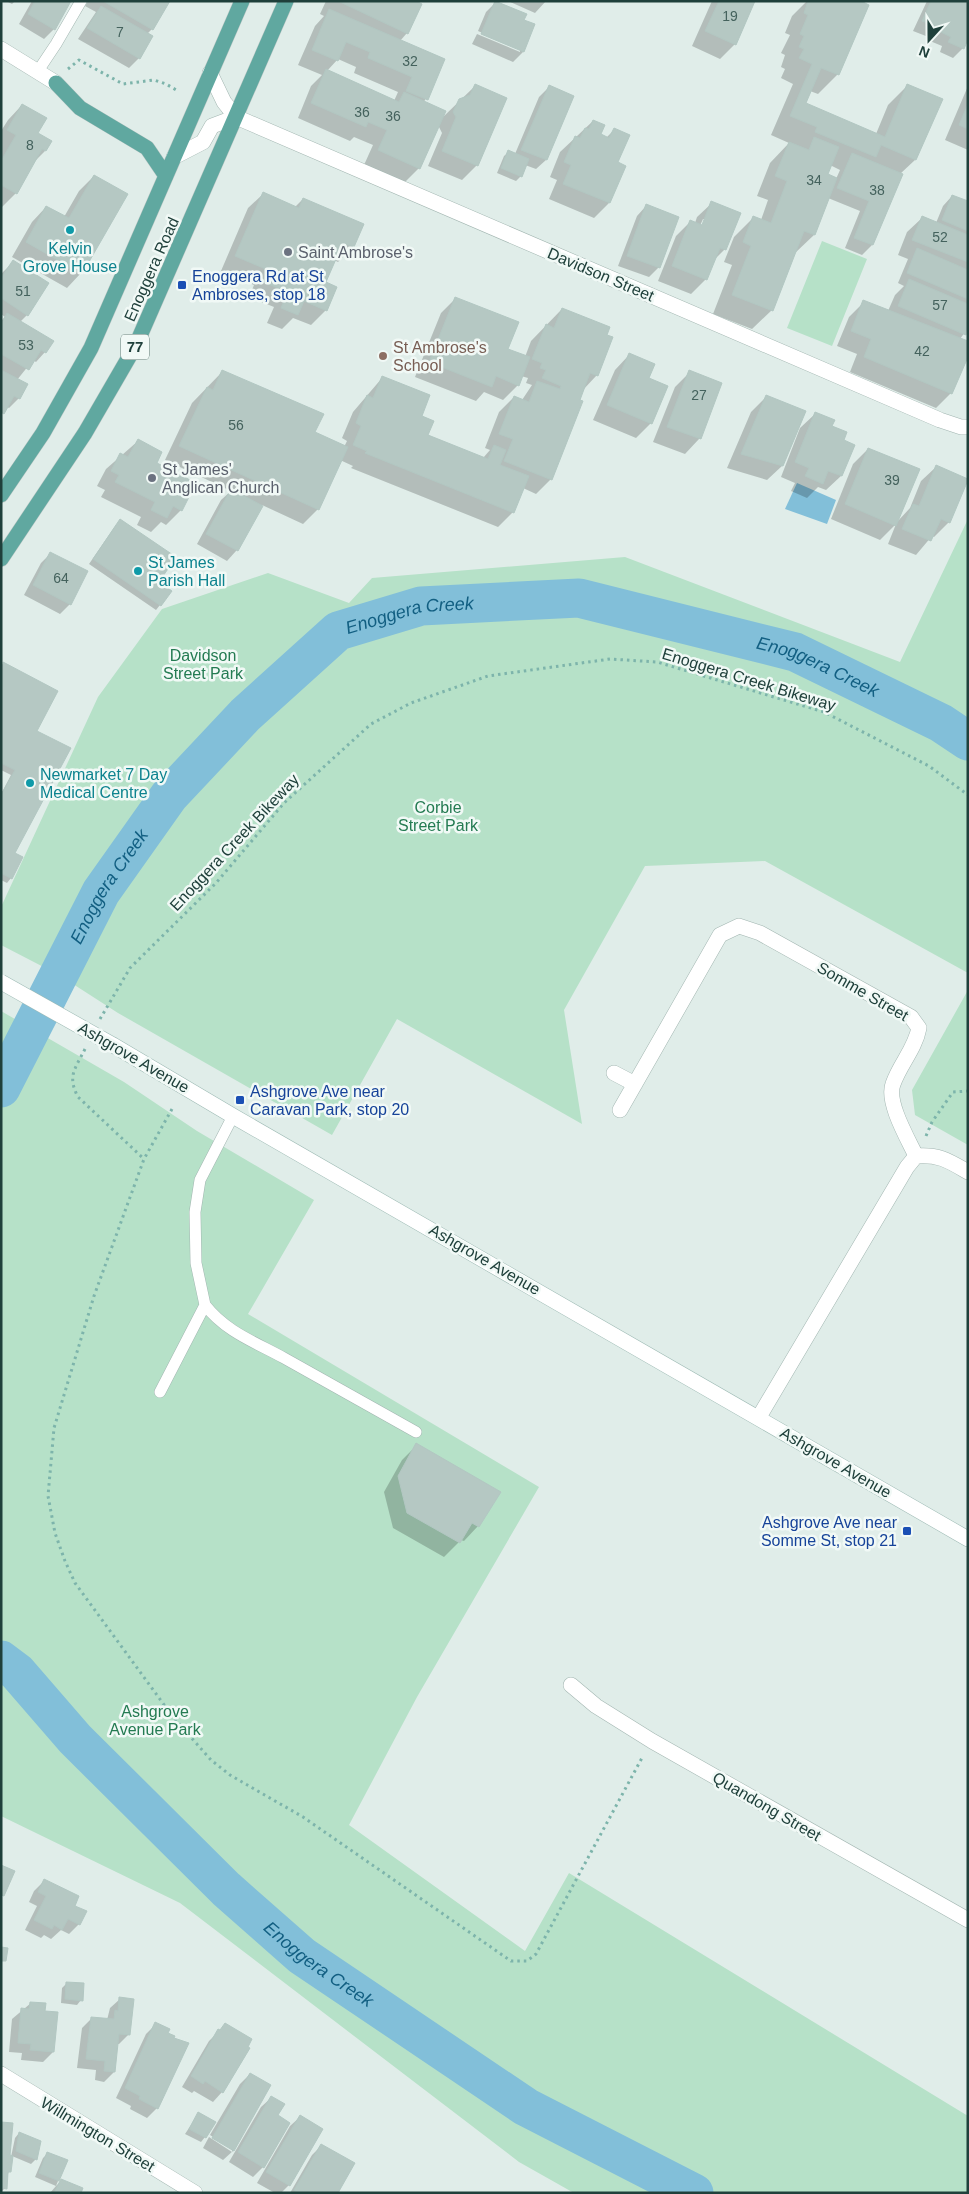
<svg xmlns="http://www.w3.org/2000/svg" width="969" height="2194" font-family="Arial,sans-serif">
  <style>
    .green { fill: #b6e1c8 }
    .water { fill: #82bfd9 }
    .shadow { fill: #0003; fill-rule: evenodd }
    .lines { fill: none; stroke-linecap: round; stroke-linejoin: round }
    .river { stroke: #82bfd9; stroke-width: 39 }
    .building { fill: #b5c8c3; stroke: #b2c7c2 }
    .lane-casing { stroke: #a2b6b1; stroke-width: 12 }
    .street-casing { stroke: #a2b6b1; stroke-width: 16 }
    .secondary-casing { stroke: #9dbab4; stroke-width: 16 }
    .primary-casing { stroke: #c0cac8; stroke-width: 16 }
    .path { stroke: #7db4ab; stroke-width: 3; stroke-dasharray: 2.5 4; stroke-linecap: butt }
    .lane { stroke: #fff; stroke-width: 11 }
    .street { stroke: #fff; stroke-width: 15 }
    .secondary { stroke: #fff; stroke-width: 15 }
    .primary { stroke: #60a8a0; stroke-width: 15 }
    .secondary-bridge-casing { stroke: #9dbab4; stroke-width: 16; stroke-linecap: butt }
    .secondary-bridge { stroke: #fff; stroke-width: 15 }
    .culture-dot { fill: #0f9aa8; stroke: #f1f9f6; stroke-width: 2 }
    .worship-dot { fill: #6b7280; stroke: #f1f9f6; stroke-width: 2 }
    .transit-dot { fill: #1a4fb4; stroke: #f1f9f6; stroke-width: 2 }
    .education-dot { fill: #8d6e63; stroke: #f1f9f6; stroke-width: 2 }
    .labels { text-anchor: middle; stroke-width: 5; stroke-linejoin: round; paint-order: stroke }
    .number-label { font-size: 14px; fill: #44625d }
    .shield { fill: #f1f9f6; stroke: #5e7873; stroke-width: 1 }
    .shield-label { font-size: 15px; font-weight: bold; fill: #1f403b }
    .culture-label { font-size: 16px; fill: #0d838f; stroke: #f1f9f6; text-anchor: start }
    .worship-label { font-size: 16px; fill: #5b616d; stroke: #f1f9f6; text-anchor: start }
    .street-label { font-size: 16px; fill: #1f403b; stroke: #f1f9f6 }
    .transit-label { font-size: 16px; fill: #164399; stroke: #f1f9f6; text-anchor: start }
    .education-label { font-size: 16px; fill: #785e54; stroke: #f1f9f6; text-anchor: start }
    .park-label { font-size: 16px; fill: #247b52; stroke: #f1f9f6 }
    .water-label { font-size: 18px; font-style: italic; fill: #125f82; stroke: #f1f9f6 }
  </style>
  <rect width="100%" height="100%" fill="#e0ede9"/>
  <path class="green" d="M822 241 867 259 832 346 787 328Z
    M968 519V973L765 861 645 866 564 1010 582 1124 397 1019 332 1135 118 1013 59 975 1 945V907L98 697 162 609 268 573 349 603 372 578 625 557 900 662Z
    M968 990V1145L915 1115 912 1090Z
    M1 1011 124 1082 197 1131 314 1200 248 1314 539 1487 417 1697 349 1825 525 1951 569 1873 968 2116V2193H574L519 2162 180 1903 1 1816Z"/>
  <path class="water" d="M797 483 836 500 827 524 785 509Z"/>
  <path class="shadow" d="M6 1H15L12 4Z
    M32 1H70L54 29 44 39 19 24Z
    M88 1H168L152 29 147 34 139 58 129 68 78 39 96 12 85 6Z
    M326 1H413L407 33 400 41 444 59 424 102 442 118 475 86 477 165 462 180 428 166 442 133 438 125 419 168 404 183 364 165 373 145 354 137 350 141 298 118 311 86 322 75 298 65 315 26 324 16 320 14ZM338 59 356 67 354 73 398 92 394 101 327 71Z
    M508 1H546L535 13Z
    M712 1H754L735 44 720 59 692 46Z
    M807 1H858L867 5 837 75 818 94 810 91 805 104 876 134 888 105 908 85 915 160 900 174 872 245 862 255 845 248 860 211 828 198 814 235 794 254 772 310 752 329 713 314 732 265 724 262 734 237 754 217 761 220 768 200 757 196 770 163 789 143 771 135 793 84 781 78 785 69 781 67 785 55 781 53 790 35 785 33 792 16ZM830 165 840 170 836 179 826 175Z
    M927 1H954L963 48 953 58 940 52 942 46 930 41 931 38 913 31Z
    M496 2 523 21 534 25 523 52 513 62 472 44 477 34 520 52V49L478 31 486 12Z
    M968 86V150L945 140Z
    M549 87 573 97 546 160 536 169 525 165 521 176 516 181 497 173 504 156 509 152 515 154 539 97Z
    M22 105 36 134 50 142 45 151 34 162 16 193 1 208V131L8 120Z
    M593 121 599 135 606 138 614 130 617 163 624 166 609 203 594 218 549 199 557 180 550 177 560 152Z
    M94 176 81 273 67 288 12 257 32 222 46 207 64 217 79 191Z
    M263 194 295 207 303 199 353 247 338 262 334 260 324 283 326 310 311 325 293 318 282 329 267 323 274 307 249 297 254 285 221 271 248 208Z
    M952 196 968 203V328L960 339 951 393 936 408 850 372 857 354 837 346 849 317 864 302 888 311 895 295 904 286 898 283 908 259 898 255 907 232 922 218 936 223 943 206Z
    M712 203 725 249 714 260 706 279 691 294 658 281 676 236 691 221 695 223 697 217ZM703 219H706L701 231 698 230Z
    M646 206 659 267 649 277 618 266 637 216Z
    M13 262 27 315 20 322 45 352 36 362 33 360 17 380 19 398 9 408 7 407 1 415V321L5 317 1 314V274Z
    M456 298 507 350 525 357 531 341 562 309 597 375 582 391 551 479 536 494 523 488 513 512 498 527 351 468 353 466 340 460 318 509 303 524 262 505 236 551 227 561 197 544 221 500 231 491 165 460 192 403 223 371 314 433 344 447 347 441 342 438 353 412 382 378 420 416 427 435 483 458 490 450 485 448 499 412 514 397 522 400 532 385 526 383 528 378 521 376 518 385 503 400 484 392 476 401 415 377 441 313Z
    M629 355 647 378 651 423 636 438 593 420 615 370Z
    M690 372 721 384 699 439 685 454 653 442 675 387Z
    M766 397 782 466 767 480 727 468 751 412Z
    M815 414 843 441 853 445 841 476 826 490 818 487 807 498 791 491 795 483 781 477 800 428Z
    M138 441 155 464 181 510 166 525 161 522 151 532 137 525 141 517 101 497 105 490 97 486 106 469Z
    M868 449 897 522 910 508 921 481 936 467 949 522 934 537 932 536 916 555 888 544 896 524 880 540 831 519 853 464Z
    M116 525 158 582 160 605 156 610 89 564Z
    M51 553 70 604 60 614 24 595 41 563Z
    M3 664 35 731 13 853 11 878 7 883 1 880V794L11 775 1 770V665Z
    M417 1445 478 1526 464 1541 461 1540 444 1557 393 1528 384 1492 402 1460Z
    M44 1881 73 1906 79 1924 69 1934 61 1930 51 1939 44 1935 41 1938 25 1930 37 1906 29 1902 34 1891Z
    M67 1983 81 2000 77 2005 61 2003 62 1988Z
    M120 1999 129 2034 119 2044H117L114 2072 104 2082 95 2080 96 2070 77 2068 82 2028 92 2018 107 2020 110 2008Z
    M31 2003 44 2012 53 2052 43 2062 21 2060 22 2053 9 2052 12 2019Z
    M156 2024 166 2033 157 2108 147 2118 130 2109 131 2106 116 2098 146 2034Z
    M225 2025 222 2092 213 2102 194 2091 192 2093 182 2087 209 2041Z
    M250 2074 270 2086 233 2151 223 2160 203 2148 209 2137 232 2152V2149L210 2135 240 2084Z
    M271 2098 276 2116 263 2167 253 2177 229 2162 261 2107Z
    M199 2113 205 2137 201 2142 185 2134Z
    M300 2117 322 2129 289 2185 281 2193H275L257 2183 290 2126Z
    M1 2123 8 2156 11 2157 15 2138 19 2133 36 2159 31 2164 12 2156 5 2188 1 2192Z
    M322 2145 336 2193H290L312 2155Z
    M48 2153 66 2161 56 2186 61 2181 80 2193H50L56 2186 35 2177 43 2158Z"/>
  <g class="lines">
    <g class="river">
      <path id="s1" d="M1 1088 101 892 169 796 245 715 338 631 421 606 579 598 795 652 941 723 968 741"/>
      <path id="s2" d="M1 1660 17 1672 75 1739 226 1889 302 1956 526 2107 694 2193"/>
    </g>
  </g>
  <path class="building" d="M35 1H71L55 30 28 14Z
    M103 1H170L153 30Z
    M338 1H416L422 4 408 34Z
    M495 1 527 14 524 20 535 24 524 52 481 34Z
    M719 1H755L736 45 705 31Z
    M808 1H861L869 5 839 75 821 68 806 103 885 137 907 84 943 99 916 160 881 145 876 157 815 132 817 127 790 116 812 64 799 58 804 49 799 47 804 36 800 34 808 15 804 13Z
    M931 1H968V39L964 49 948 42 951 37 939 31 940 28 922 21Z
    M101 6 153 36 140 59 87 28Z
    M329 9 445 59 428 100 406 91 412 77 368 58 370 52 346 42 338 61 312 50Z
    M326 69 399 102 404 92 446 111 420 169 378 150 387 130 368 122 366 127 311 103Z
    M475 84 507 98 478 166 442 151 456 117 453 112 459 99 470 95Z
    M549 85 574 96 547 160 521 150Z
    M22 104 47 118 38 133 52 141 46 151 42 149 17 194 1 185V161L16 135 7 130Z
    M968 104V129L959 125Z
    M593 120 605 125 601 134 609 138 614 128 630 135 618 162 626 166 610 203 563 184 571 165 564 162 575 136 580 138 585 128 589 129Z
    M814 137 839 147 828 174 837 178 815 235 804 231 773 311 732 295 751 246 743 242 753 216 771 223 787 181 775 176 789 142 809 150Z
    M508 150 529 159 522 177 501 168Z
    M852 153 903 174 873 245 854 238 869 201 837 188Z
    M94 175 128 194 82 274 26 242 46 206 69 218Z
    M263 192 299 208 303 198 364 224 354 247 343 243 326 282 337 287 327 311 304 301 298 315 281 308 288 292 263 282 268 270 235 256Z
    M952 195 968 201V231L942 220Z
    M711 201 741 213 726 250 720 248 707 280 672 266 690 220 702 225Z
    M646 204 679 217 660 268 627 256Z
    M922 216 968 235V262L912 240Z
    M917 248 968 270V299L907 273Z
    M13 260 49 283 28 316 1 298V278Z
    M909 279 968 304 966 335 898 306Z
    M455 297 519 322 508 349 530 357 519 386 496 376 492 387 429 362Z
    M863 300 968 341V357L952 394 864 357 871 339 851 331Z
    M562 308 610 327 607 335 613 337 598 376 590 373 580 400 583 401 552 480 504 461 513 439 499 434 514 396 529 402 537 381 560 389 561 386 542 378 546 370 540 368 542 363 532 359 546 324 554 328Z
    M7 313 54 341 46 353 41 350 29 370 1 354V324Z
    M629 353 655 364 649 378 668 386 652 424 607 405Z
    M1 370 28 384 20 399 14 396 4 414 1 412Z
    M222 370 324 414 315 432 348 447 319 510 179 446 207 387 213 390Z
    M689 370 722 383 701 439 667 427Z
    M382 376 430 395 422 416 434 421 428 435 488 459 494 445 506 450 500 465 529 476 514 513 365 453 367 451 353 445 361 426 356 423 367 395 373 398Z
    M766 395 806 411 783 466 741 454Z
    M815 412 835 420 832 426 847 432 844 440 855 445 842 476 828 471 823 484 805 476 809 468 795 462Z
    M138 439 162 452 157 463 196 483 182 511 173 506 167 518 151 510 155 502 115 482 119 475 111 471 120 453 128 457Z
    M868 448 920 469 896 526 845 504Z
    M936 465 968 479V480L950 523 941 519 931 541 902 529 913 504 919 506Z
    M231 489 263 506 238 551 206 534Z
    M120 519 176 557 159 582 172 591 161 606 93 559Z
    M50 552 88 571 71 605 33 585Z
    M3 662 58 691 37 731 71 748 15 853 23 857 12 879 1 873V795L15 770 1 763Z
    M416 1443 501 1492 479 1527 472 1523 460 1543 407 1513 398 1476Z
    M1 1865 15 1871 4 1896 1 1895Z
    M44 1879 79 1896 75 1906 87 1911 80 1925 68 1919 62 1930 54 1925 52 1929 34 1920 46 1896 38 1892Z
    M1 1947 8 1948 6 1961H1Z
    M66 1982 84 1983 83 2001 65 1999Z
    M119 1997 134 1999 130 2035 119 2034 115 2072 104 2071 105 2061 86 2059 91 2017 114 2019 115 2010 118 2011Z
    M30 2002 46 2003 45 2011 58 2012 54 2052 30 2050 31 2044 18 2043 21 2008 29 2009Z
    M155 2022 170 2029 168 2033 175 2036 174 2038 189 2043 158 2109 139 2099 140 2096 125 2088Z
    M225 2023 252 2039 248 2047 250 2048 223 2093 205 2081 203 2084 191 2076 218 2029 220 2030Z
    M250 2073 271 2085 234 2151 212 2138Z
    M271 2096 285 2104 278 2115 290 2123 264 2168 238 2152Z
    M198 2112 216 2122 206 2138 189 2129Z
    M300 2115 323 2129 290 2186 266 2172Z
    M1 2122 13 2123 10 2155 13 2156 11 2172H8L7 2189 1 2188Z
    M19 2132 41 2141 37 2160 16 2151Z
    M321 2144 355 2163 338 2193H298L294 2190Z
    M47 2152 68 2160 59 2181 39 2173Z
    M61 2179 83 2188 81 2193H54Z"/>
  <g class="lines">
    <g class="lane-casing">
      <path id="lane" d="M38 71 56 44 81 1
        M205 1305C226 1332 255 1342 284 1358 328 1383 372 1407 416 1432
        M160 1392 205 1305 196 1263 195 1212 200 1180 233 1116"/>
    </g>
    <g class="street-casing">
      <path id="street" d="M1 49 56 83
        M210 73 224 102 236 117 940 420 961 427H968
        M174 157 203 142 212 126 236 117
        M614 1073 635 1084
        M620 1110 720 935 739 926 760 933 911 1017 919 1028C915 1049 900 1064 893 1084 886 1102 908 1139 916 1156
        M916 1156C939 1154 949 1161 968 1172
        M759 1417 907 1167 916 1156
        M571 1685 596 1706 652 1741 968 1920
        M1 2074 195 2193"/>
    </g>
    <g class="secondary-casing">
      <path id="secondary" d="M113 1045 233 1116 968 1539"/>
    </g>
    <g class="primary-casing">
      <path id="primary" d="M56 83 80 108 147 148 166 176
        M1 495 43 433 91 348 242 1
        M1 559 85 433 136 345 286 1"/>
    </g>
    <path class="path" d="M68 69 79 60 123 84 154 80 166 84 178 91
      M100 1019 130 968 216 883 284 803 371 724 411 703 488 676 610 659 657 662 824 712 929 766 968 795
      M85 1049C75 1069 67 1076 78 1097L144 1159
      M172 1109 144 1159 94 1296 54 1428 48 1496 55 1533 65 1561 75 1583 173 1717 211 1760 230 1775 303 1817 511 1961H527L536 1954 643 1756
      M926 1136 932 1122 953 1092 968 1091"/>
    <use href="#lane" class="lane"/>
    <use href="#street" class="street"/>
    <use href="#secondary" class="secondary"/>
    <use href="#primary" class="primary"/>
    <g class="secondary-bridge-casing">
      <path id="secondary-bridge" d="M1 982 113 1045"/>
    </g>
    <use href="#secondary-bridge" class="secondary-bridge"/>
  </g>
  <g class="culture-dot">
    <circle cx="70" cy="230" r="5"/>
    <circle cx="138" cy="571" r="5"/>
    <circle cx="30" cy="783" r="5"/>
  </g>
  <g class="worship-dot">
    <circle cx="288" cy="252" r="5"/>
    <circle cx="152" cy="478" r="5"/>
  </g>
  <g class="transit-dot">
    <rect x="177" y="280" width="10" height="10" rx="2.5"/>
    <rect x="235" y="1095" width="10" height="10" rx="2.5"/>
    <rect x="902" y="1526" width="10" height="10" rx="2.5"/>
  </g>
  <circle class="education-dot" cx="383" cy="356" r="5"/>
  <g class="labels">
    <g class="number-label">
      <text x="730" y="21">19</text>
      <text x="120" y="37">7</text>
      <text x="410" y="66">32</text>
      <text x="362" y="117">36</text>
      <text x="393" y="121">36</text>
      <text x="30" y="150">8</text>
      <text x="814" y="185">34</text>
      <text x="877" y="195">38</text>
      <text x="940" y="242">52</text>
      <text x="23" y="296">51</text>
      <text x="940" y="310">57</text>
      <text x="26" y="350">53</text>
      <text x="922" y="356">42</text>
      <text x="699" y="400">27</text>
      <text x="236" y="430">56</text>
      <text x="892" y="485">39</text>
      <text x="61" y="583">64</text>
    </g>
    <rect class="shield" x="121" y="334.5" width="28" height="25" rx="4"/>
    <g class="shield-label">
      <text x="135" y="352">77</text>
    </g>
    <g class="culture-label">
      <text x="70" y="254" text-anchor="middle">Kelvin<tspan x="70" dy="18">Grove House</tspan></text>
      <text x="148" y="568">St James<tspan x="148" dy="18">Parish Hall</tspan></text>
      <text x="40" y="780">Newmarket 7 Day<tspan x="40" dy="18">Medical Centre</tspan></text>
    </g>
    <g class="worship-label">
      <text x="298" y="258">Saint Ambrose's</text>
      <text x="162" y="475">St James'<tspan x="162" dy="18">Anglican Church</tspan></text>
    </g>
    <g class="street-label">
      <text transform="translate(151 269) rotate(-66)" y="6">Enoggera Road</text>
      <text transform="translate(601 274) rotate(23)" y="6">Davidson Street</text>
      <text transform="translate(749 679) rotate(17)" y="6">Enoggera Creek Bikeway</text>
      <text transform="translate(234 842) rotate(-47)" y="6">Enoggera Creek Bikeway</text>
      <text transform="translate(863 991) rotate(30)" y="6">Somme Street</text>
      <text transform="translate(134 1057) rotate(30)" y="6">Ashgrove Avenue</text>
      <text transform="translate(485 1259) rotate(30)" y="6">Ashgrove Avenue</text>
      <text transform="translate(836 1462) rotate(30)" y="6">Ashgrove Avenue</text>
      <text transform="translate(767 1806) rotate(30)" y="6">Quandong Street</text>
      <text transform="translate(98 2134) rotate(31)" y="6">Willmington Street</text>
    </g>
    <g class="transit-label">
      <text x="192" y="282">Enoggera Rd at St<tspan x="192" dy="18">Ambroses, stop 18</tspan></text>
      <text x="250" y="1097">Ashgrove Ave near<tspan x="250" dy="18">Caravan Park, stop 20</tspan></text>
      <text x="897" y="1528" text-anchor="end">Ashgrove Ave near<tspan x="897" dy="18">Somme St, stop 21</tspan></text>
    </g>
    <g class="education-label">
      <text x="393" y="353">St Ambrose's<tspan x="393" dy="18">School</tspan></text>
    </g>
    <g class="park-label">
      <text x="203" y="661">Davidson<tspan x="203" dy="18">Street Park</tspan></text>
      <text x="438" y="813">Corbie<tspan x="438" dy="18">Street Park</tspan></text>
      <text x="155" y="1717">Ashgrove<tspan x="155" dy="18">Avenue Park</tspan></text>
    </g>
    <g class="water-label">
      <text dy="6" stroke="none"><textPath href="#s1" startOffset="648">Enoggera Creek</textPath></text>
      <text dy="6" stroke="none"><textPath href="#s1" startOffset="1068">Enoggera Creek</textPath></text>
      <text dy="6" stroke="none"><textPath href="#s1" startOffset="229">Enoggera Creek</textPath></text>
      <text dy="6" stroke="none"><textPath href="#s2" startOffset="441">Enoggera Creek</textPath></text>
    </g>
  </g>
  <rect width="969" height="2194" fill="none" stroke="#1f403b" stroke-width="5"/>
  <g transform="translate(929 40) rotate(201)" stroke="#f1f9f6" stroke-width="4" paint-order="stroke">
  <path d="M0-4L9 19L0 12L-9 19Z" fill="#1f403b"/>
  <text y="-8" font-size="14" font-weight="bold" text-anchor="middle" fill="#1f403b">N</text>
  </g>
</svg>
